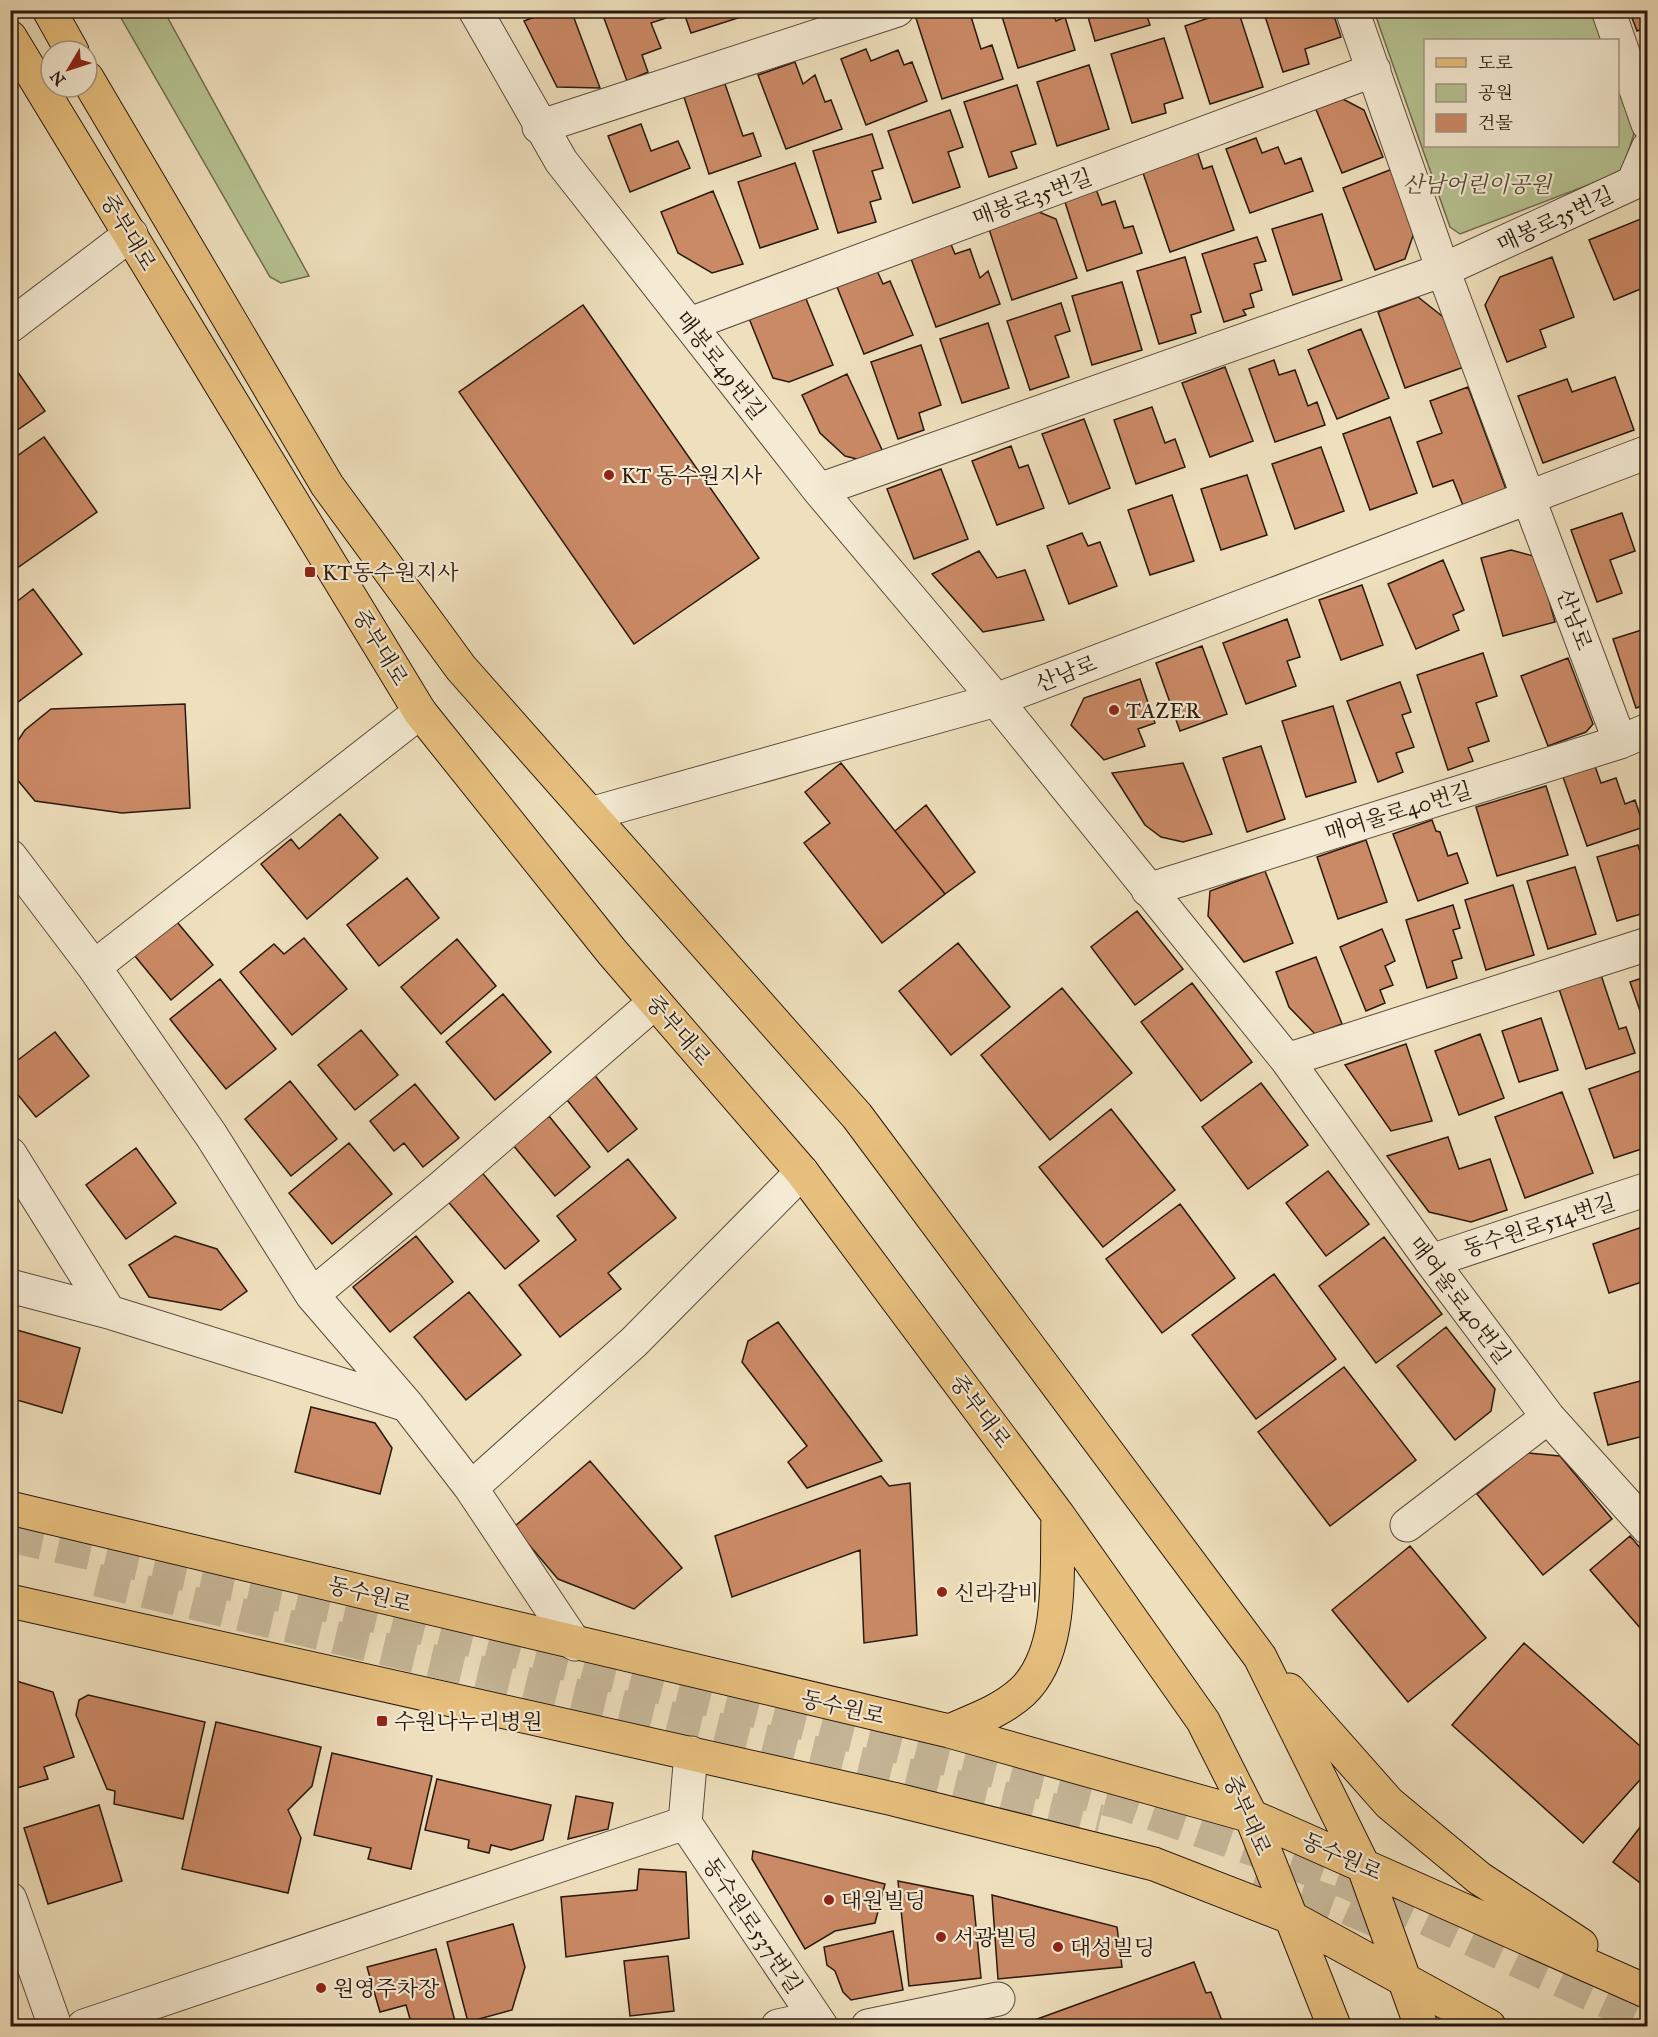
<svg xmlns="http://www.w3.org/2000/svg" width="1658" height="2037" font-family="'IM FELL Great Primer','Noto Serif KR',serif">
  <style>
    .green { fill: #b7c393; stroke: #706e50; stroke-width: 1.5 }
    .building { fill: #cb8a66; stroke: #29190e; stroke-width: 1.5 }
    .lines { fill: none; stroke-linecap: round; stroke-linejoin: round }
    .major-tunnel { stroke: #c7b89a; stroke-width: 33; stroke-dasharray: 33 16; stroke-linecap: butt }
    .minor-casing { stroke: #5a4b3a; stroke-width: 35 }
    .major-casing { stroke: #29190e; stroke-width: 35 }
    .minor { stroke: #f5ebd4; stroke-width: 33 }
    .major { stroke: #e8c07e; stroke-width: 33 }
    .poi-dot { fill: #8f2418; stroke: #f5ebd4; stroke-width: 2 }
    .labels { text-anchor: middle; stroke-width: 4.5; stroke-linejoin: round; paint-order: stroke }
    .park-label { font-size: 22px; font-style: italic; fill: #544c36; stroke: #f5ebd4 }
    .street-label { font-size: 22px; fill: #29190e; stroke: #f5ebd4 }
    .poi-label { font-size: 22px; fill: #29190e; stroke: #f5ebd4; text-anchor: start }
  </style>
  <rect width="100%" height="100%" fill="#efe0bd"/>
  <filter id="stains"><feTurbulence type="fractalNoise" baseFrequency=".00333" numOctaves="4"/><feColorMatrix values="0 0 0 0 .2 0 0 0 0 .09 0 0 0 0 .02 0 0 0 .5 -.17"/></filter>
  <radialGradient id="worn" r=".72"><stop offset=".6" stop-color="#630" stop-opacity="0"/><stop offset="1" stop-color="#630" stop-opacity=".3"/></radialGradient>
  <path class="green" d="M117 11H164L309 276 281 283 270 277Z
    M1374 11H1596L1606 40H1426V146H1618V74L1636 127 1622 172 1460 234 1450 227Z"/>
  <path class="building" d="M553 10H571L600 88 557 87 524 21Z
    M601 10H663L666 18 651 23 661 48 642 55 648 72 627 81Z
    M683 10H742L744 16 691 33Z
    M931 10H969L981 49 992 45 1003 79 942 99 915 15Z
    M1000 10H1052L1056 21 1065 17 1075 50 1018 68Z
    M1086 10H1145L1150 25 1095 41Z
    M1232 10H1238L1263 87 1210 104 1185 26Z
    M1263 10H1323V13L1332 10 1341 37 1305 49 1309 64 1283 72Z
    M1629 10H1648V27L1637 31Z
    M1164 38 1183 98 1164 104 1166 113 1132 123 1111 54Z
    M866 49 871 61 898 50 904 65 912 62 927 101 866 125 841 59Z
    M795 62 803 84 815 75 825 102 831 100 842 129 786 149 758 75Z
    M1089 65 1109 129 1057 146 1037 82Z
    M725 84 743 136 753 133 761 156 709 174 684 97Z
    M1017 85 1036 144 1011 152 1017 168 989 177 964 102Z
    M1339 97 1364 110 1383 157 1342 173 1315 107Z
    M950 110 963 147 948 152 960 187 913 203 888 131Z
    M641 124 651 151 678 141 690 168 630 192 608 136Z
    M872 134 883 168 872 171 881 199 870 202 876 222 838 233 813 151Z
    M1256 138 1262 153 1278 147 1285 164 1301 158 1313 191 1250 213 1226 149Z
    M1196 148 1203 169 1212 166 1234 230 1170 252 1141 167Z
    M795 163 818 229 760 248 738 182Z
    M1395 168 1417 224 1405 259 1375 270 1343 188Z
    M1096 189 1102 205 1115 201 1124 228 1133 226 1142 253 1087 271 1064 199Z
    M713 191 743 264 712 273 678 253 661 212Z
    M1039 212 1056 219 1077 278 1012 300 989 229Z
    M1322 214 1342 280 1293 295 1272 229Z
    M1648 216V286L1614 300 1589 240Z
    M1257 237 1266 261 1254 264 1262 290 1250 294 1254 307 1243 310 1246 315 1224 322 1202 254Z
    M950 242 955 254 970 249 980 278 988 271 1000 304 936 327 910 256Z
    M1185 257 1201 312 1191 315 1196 333 1159 344 1137 271Z
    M1552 257 1574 317 1540 330 1546 347 1507 362 1485 305 1500 277Z
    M875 266 883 284 890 281 913 335 864 354 835 282Z
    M1122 282 1142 350 1092 365 1072 296Z
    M802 289 833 365 789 382 773 378 746 311Z
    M1418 297 1447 320 1464 367 1405 388 1378 312Z
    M1061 303 1070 331 1055 336 1069 377 1030 390 1007 321Z
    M583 305 759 558 634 644 459 392Z
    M988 323 1009 388 962 403 940 339Z
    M1361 329 1389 398 1337 419 1308 350Z
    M921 345 941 405 919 413 924 430 898 439 871 362Z
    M1648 353V369L1642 355Z
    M1274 360 1279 375 1295 370 1308 406 1317 402 1325 425 1275 442 1249 369Z
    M10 361 45 411 10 435Z
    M1225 367 1253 441 1210 457 1182 383Z
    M847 374 883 452 872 457 857 459 845 456 820 433 802 395Z
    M1615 377 1634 430 1543 463 1518 396 1567 379 1572 392Z
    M1468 387 1507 492 1464 508 1453 480 1433 487 1417 442 1442 433 1430 401Z
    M1152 407 1165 443 1175 439 1185 467 1136 484 1114 420Z
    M1390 417 1417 493 1370 510 1343 434Z
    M1084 419 1110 488 1069 504 1042 434Z
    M44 437 97 512 10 573V461Z
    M1011 446 1019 468 1028 465 1044 508 997 525 972 461Z
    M1321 447 1344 511 1295 529 1272 464Z
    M941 469 968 539 914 559 887 489Z
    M1247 475 1267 535 1221 550 1201 489Z
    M1172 495 1194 561 1150 575 1128 510Z
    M1622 513 1635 551 1610 560 1622 593 1597 602 1571 530Z
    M1082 533 1088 546 1100 542 1117 586 1069 604 1047 546Z
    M1511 550 1537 557 1555 622 1503 636 1481 558Z
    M979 551 997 578 1025 570 1044 620 983 632 932 574Z
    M1443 560 1464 610 1453 615 1459 630 1416 649 1388 584Z
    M1362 585 1383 645 1341 660 1319 600Z
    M33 589 82 654 10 708V607Z
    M1287 619 1300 657 1287 661 1296 686 1246 704 1223 643Z
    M1648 628V704L1636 708 1613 639Z
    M1202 646 1227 714 1180 731 1156 663Z
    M1483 653 1497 696 1476 703 1489 741 1468 748 1473 761 1448 770 1417 675Z
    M1568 658 1593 724 1586 732 1548 746 1521 676Z
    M1140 679 1155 723 1138 729 1145 746 1104 760 1071 725 1084 698Z
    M1400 682 1411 712 1402 715 1414 747 1396 753 1403 772 1378 782 1347 701Z
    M185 704 190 808 122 813 35 801 15 777 13 748 25 730 51 709Z
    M1333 706 1356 782 1306 797 1282 721Z
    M1261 746 1285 819 1247 832 1223 758Z
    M841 763 945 894 882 943 804 843 830 823 805 792Z
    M1183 763 1212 834 1183 842 1161 837 1145 825 1112 773Z
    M1595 766 1601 783 1616 778 1625 804 1635 800 1644 827 1587 846 1563 777Z
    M1546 786 1568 855 1497 876 1476 807Z
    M926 805 975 872 945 894 895 831Z
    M340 814 378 858 307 919 261 864 291 839 299 849Z
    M1432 820 1436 831 1440 832 1448 856 1457 853 1468 883 1418 901 1393 834Z
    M1366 840 1387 902 1338 919 1317 857Z
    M1638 845 1648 878V912L1617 921 1597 857Z
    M1575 867 1596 934 1548 949 1527 881Z
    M1265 871 1293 943 1244 962 1208 916 1210 891Z
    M407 878 439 918 379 966 347 925Z
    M1513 885 1534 955 1486 970 1465 900Z
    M1453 905 1460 928 1453 930 1462 958 1452 961 1457 978 1427 988 1406 920Z
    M1137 911 1183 969 1135 1005 1091 947Z
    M172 916 213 965 171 1000 130 950Z
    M1382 929 1395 961 1385 966 1393 985 1380 990 1385 1003 1366 1011 1340 947Z
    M304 938 347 989 292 1035 240 972 274 944 284 954Z
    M457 939 496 986 441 1034 401 987Z
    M958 943 1010 1007 951 1055 899 991Z
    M1316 957 1342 1024 1315 1034 1289 1007 1276 972Z
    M1601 975 1619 1029 1626 1027 1635 1053 1586 1069 1559 989Z
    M1648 976V1034L1630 982Z
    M220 979 276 1049 226 1089 170 1019Z
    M1192 983 1252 1062 1201 1101 1141 1022Z
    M1062 988 1132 1073 1050 1140 981 1055Z
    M503 994 551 1052 495 1100 446 1042Z
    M1541 1018 1558 1070 1519 1082 1502 1031Z
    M361 1030 398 1075 355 1110 318 1065Z
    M55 1032 89 1076 36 1117 10 1085V1066Z
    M1480 1034 1504 1098 1459 1115 1435 1051Z
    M1406 1044 1432 1121 1391 1131 1345 1065Z
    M1648 1068V1147L1614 1158 1589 1089Z
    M593 1073 637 1129 608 1152 564 1096Z
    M290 1081 337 1139 291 1176 245 1119Z
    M1261 1083 1308 1145 1248 1189 1202 1127Z
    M415 1084 459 1138 423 1167 404 1143 394 1151 370 1121Z
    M1562 1092 1593 1173 1525 1198 1495 1117Z
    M1111 1109 1175 1190 1103 1247 1039 1167Z
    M549 1116 590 1167 555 1196 513 1145Z
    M1448 1137 1459 1169 1490 1159 1507 1210 1471 1222 1429 1212 1387 1156Z
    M349 1143 392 1194 332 1244 289 1193Z
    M136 1148 176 1203 126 1239 86 1185Z
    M628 1159 676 1218 608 1273 621 1289 560 1337 519 1285 576 1240 557 1216Z
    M479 1169 539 1241 505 1269 445 1198Z
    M1328 1171 1369 1224 1326 1256 1286 1203Z
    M1180 1204 1235 1278 1162 1333 1106 1259Z
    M1648 1225V1280L1609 1293 1593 1244Z
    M175 1236 217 1249 247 1291 221 1310 149 1297 129 1265Z
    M416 1236 453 1282 390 1332 353 1287Z
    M1384 1237 1442 1314 1376 1363 1319 1286Z
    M1274 1274 1336 1359 1256 1419 1192 1335Z
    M469 1292 521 1355 466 1400 414 1337Z
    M778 1322 882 1461 807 1488 788 1462 807 1446 742 1362 748 1341Z
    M1446 1327 1495 1389 1491 1411 1455 1440 1397 1366Z
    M10 1328 80 1348 62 1413 10 1398Z
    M1344 1367 1416 1460 1330 1526 1258 1432Z
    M1648 1379V1435L1608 1445 1594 1393Z
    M311 1407 375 1423 392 1448 380 1494 295 1472Z
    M1528 1453 1560 1456 1612 1519 1543 1575 1477 1494Z
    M590 1461 682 1568 634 1609 558 1579 514 1527Z
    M881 1476 889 1486 910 1483 917 1635 864 1643 860 1550 732 1597 715 1536Z
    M1630 1536 1648 1557V1637L1590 1570Z
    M1410 1546 1486 1638 1408 1702 1332 1610Z
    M1524 1643 1648 1753V1771L1583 1843 1452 1725Z
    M13 1680 53 1692 74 1757 44 1767 48 1779 10 1790V1681Z
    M88 1695 205 1722 183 1819 114 1804 115 1791 107 1789 76 1715 79 1700Z
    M216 1722 321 1747 312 1786 288 1810 301 1838 288 1893 182 1869Z
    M332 1753 432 1776 411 1869 368 1859 371 1848 314 1835Z
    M437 1779 551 1805 543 1840 511 1850 491 1845 489 1853 468 1848 469 1840 425 1830Z
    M576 1796 613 1803 608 1829 568 1839Z
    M99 1805 122 1881 48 1904 24 1828Z
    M1648 1817V1889L1613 1862Z
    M753 1851 885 1884 875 1923 835 1931 805 1949 752 1859Z
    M639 1869 686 1872 689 1938 566 1957 561 1897 637 1890Z
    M898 1881 973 1896 981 1978 909 1986Z
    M992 1895 1117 1927 1122 1967 998 1979Z
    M513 1924 525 1967 512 2010 468 2022 447 1942Z
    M893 1931 903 1990 851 2000 843 1992 835 1971 827 1965 824 1947Z
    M436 1949 456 2025 412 2026 406 2005 380 2012 367 1967Z
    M668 1956 674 2011 630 2016 624 1961Z
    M1194 1962 1206 1993 1211 1992 1224 2026H1018Z"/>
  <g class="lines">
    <path class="major-tunnel" d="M10 1536 361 1613 1121 1803 1348 1883 1648 2021
      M97 1580 1100 1821
      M1256 1875 1345 1907 1381 1923"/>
    <g class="minor-casing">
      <path id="minor" d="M475 10 561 161 819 490 996 700 1287 1060 1431 1261 1548 1417 1648 1528
        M1352 10 1443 270 1620 742
        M1608 10 1648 124
        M539 127 897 10
        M690 324 1374 70
        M10 326 131 234
        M819 490 1443 270 1633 183 1648 148
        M590 814 996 700 1648 452
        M10 856 94 967 211 1135 312 1295 407 1405 471 1488 575 1644
        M1148 890 1620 742 1648 730
        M94 967 420 712
        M1287 1060 1648 944
        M10 1154 109 1312
        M1431 1261 1648 1189
        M10 1286 109 1312 407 1405
        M312 1295 443 1186 655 1002
        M471 1488 634 1342 802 1172
        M1407 1525 1548 1417
        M685 1823 821 2026
        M10 1899 55 2026
        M84 2026 685 1823 691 1753
        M778 2026 815 2018
        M868 2026 998 1999"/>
    </g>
    <g class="major-casing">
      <path id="major" d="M49 10 72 51
        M10 37 420 712 612 952 802 1172 1058 1515 1203 1721 1251 1816 1334 2026
        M87 78 327 485 461 668 857 1116 1260 1657 1363 1865 1421 2026
        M10 1508 949 1731 1251 1816 1648 1992
        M10 1601 893 1799 1154 1864 1290 1917 1489 2026
        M1289 1690 1389 1803 1479 1878 1581 1945
        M949 1731C975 1720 1001 1711 1022 1692 1065 1652 1056 1568 1058 1515"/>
    </g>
    <use href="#minor" class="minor"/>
    <use href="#major" class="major"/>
  </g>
  <g class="poi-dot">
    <circle cx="609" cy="475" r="6"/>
    <rect x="304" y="566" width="12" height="12" rx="3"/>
    <circle cx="1114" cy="710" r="6"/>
    <circle cx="942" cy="1592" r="6"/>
    <rect x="376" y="1715" width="12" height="12" rx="3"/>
    <circle cx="829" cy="1900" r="6"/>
    <circle cx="941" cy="1937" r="6"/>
    <circle cx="1058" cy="1947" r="6"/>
    <circle cx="321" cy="1988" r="6"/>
  </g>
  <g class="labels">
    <g class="park-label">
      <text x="1477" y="192">산남어린이공원</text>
    </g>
    <g class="street-label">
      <text transform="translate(1032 197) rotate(-20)" y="8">매봉로35번길</text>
      <text transform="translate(1555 219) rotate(-25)" y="8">매봉로35번길</text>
      <text transform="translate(129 232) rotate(59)" y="8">중부대로</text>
      <text transform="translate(721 365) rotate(52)" y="8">매봉로49번길</text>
      <text transform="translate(1575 619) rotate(70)" y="8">산남로</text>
      <text transform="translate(381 647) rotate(59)" y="8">중부대로</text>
      <text transform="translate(1066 673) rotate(-21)" y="8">산남로</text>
      <text transform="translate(1398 811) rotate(-17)" y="8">매여울로40번길</text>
      <text transform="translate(679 1030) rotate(49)" y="8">중부대로</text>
      <text transform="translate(1539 1225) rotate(-18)" y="8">동수원로514번길</text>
      <text transform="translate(1460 1300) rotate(53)" y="8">매여울로40번길</text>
      <text transform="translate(981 1411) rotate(53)" y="8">중부대로</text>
      <text transform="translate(370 1594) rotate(14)" y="8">동수원로</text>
      <text transform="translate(843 1707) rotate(13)" y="8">동수원로</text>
      <text transform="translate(1248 1815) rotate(66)" y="8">중부대로</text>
      <text transform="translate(1342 1856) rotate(24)" y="8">동수원로</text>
      <text transform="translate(753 1925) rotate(56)" y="8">동수원로537번길</text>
    </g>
    <g class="poi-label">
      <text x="621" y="483">KT 동수원지사</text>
      <text x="322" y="580">KT동수원지사</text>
      <text x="1126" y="718">TAZER</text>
      <text x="954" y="1600">신라갈비</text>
      <text x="394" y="1729">수원나누리병원</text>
      <text x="841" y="1908">대원빌딩</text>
      <text x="953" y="1945">서광빌딩</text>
      <text x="1070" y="1955">대성빌딩</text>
      <text x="333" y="1996">원영주차장</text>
    </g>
  </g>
  <rect width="1658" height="2037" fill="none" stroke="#efe0bd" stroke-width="36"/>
  <rect x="12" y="12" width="1634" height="2013" fill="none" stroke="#29190e" stroke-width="3"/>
  <rect x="18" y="18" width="1622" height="2001" fill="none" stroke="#29190e" stroke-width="1.5"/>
  <rect x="1424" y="39" width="195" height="108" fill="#f5ebd4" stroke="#a39785" stroke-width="1.5"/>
  <rect x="1436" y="58" width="30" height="9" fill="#e8c07e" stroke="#a39785" stroke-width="1.5"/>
  <text x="1478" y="69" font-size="18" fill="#29190e">도로</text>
  <rect x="1436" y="84" width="30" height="18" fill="#b7c393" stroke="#a39785" stroke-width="1.5"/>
  <text x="1478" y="99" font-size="18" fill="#29190e">공원</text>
  <rect x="1436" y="114" width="30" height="18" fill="#cb8a66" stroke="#a39785" stroke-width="1.5"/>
  <text x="1478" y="129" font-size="18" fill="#29190e">건물</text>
  <g transform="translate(69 69) rotate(231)"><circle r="28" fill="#f5ebd4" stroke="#a39785" stroke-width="1.5"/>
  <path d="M0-4.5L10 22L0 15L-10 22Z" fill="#8f2418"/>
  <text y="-9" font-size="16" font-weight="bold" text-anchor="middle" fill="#29190e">N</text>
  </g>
  <rect width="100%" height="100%" filter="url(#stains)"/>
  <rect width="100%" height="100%" fill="url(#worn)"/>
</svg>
